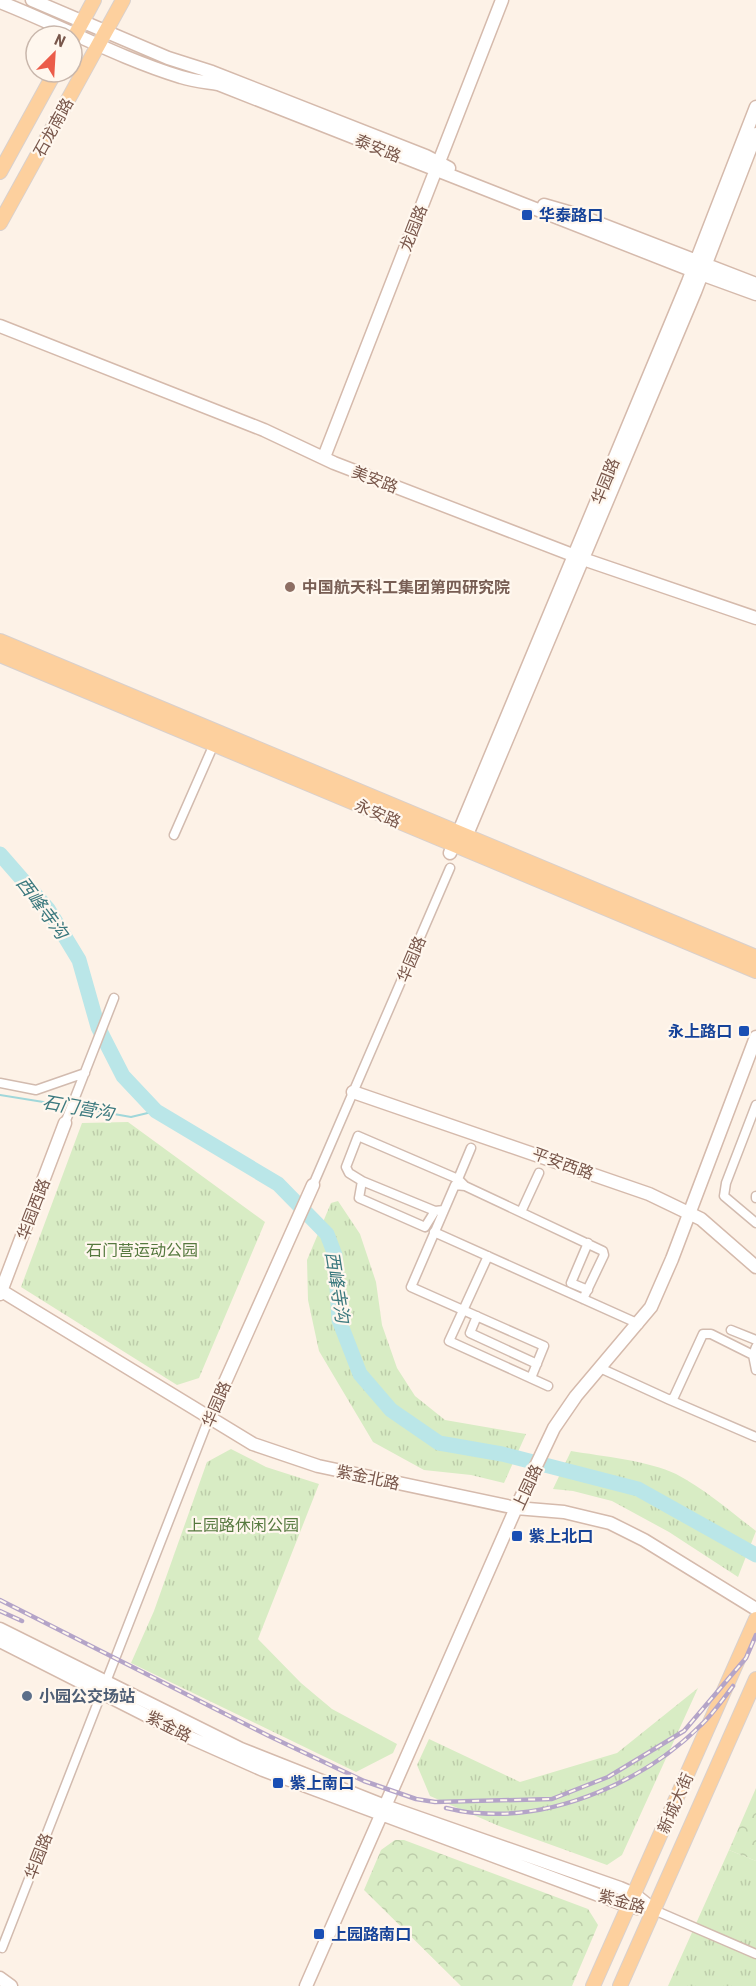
<svg xmlns="http://www.w3.org/2000/svg" width="756" height="1986" font-family="'Roboto Condensed','Noto Sans SC',sans-serif">
  <style>
    .forest { fill: url(#forest-crowns) }
    .park { fill: url(#park-tufts) }
    .lines { fill: none; stroke-linecap: round; stroke-linejoin: round }
    .stream { stroke: #a0d7da; stroke-width: 2 }
    .river { stroke: #bae6e8; stroke-width: 15 }
    .street-casing { stroke: #d2bbaf; stroke-width: 11 }
    .secondary-casing { stroke: #d5baac; stroke-width: 15 }
    .primary-casing { stroke: #d9d0cc; stroke-width: 16 }
    .street { stroke: #fff; stroke-width: 8 }
    .secondary { stroke: #fff; stroke-width: 12 }
    .primary { stroke: #fdd09e; stroke-width: 14 }
    .rail-casing { stroke: #b4a4c8; stroke-width: 4.5 }
    .rail { stroke: #fff7ee; stroke-width: 2; stroke-dasharray: 7; stroke-linecap: butt }
    .transit-dot { fill: #1a4fb4; stroke: #fff7ee; stroke-width: 2 }
    .education-dot { fill: #8d6e63; stroke: #fff7ee; stroke-width: 2 }
    .service-dot { fill: #5c6f8a; stroke: #fff7ee; stroke-width: 2 }
    .labels { text-anchor: middle; stroke-width: 4.5; stroke-linejoin: round; paint-order: stroke }
    .street-label { font-size: 16px; fill: #78564a; stroke: #fff7ee }
    .transit-label { font-size: 16px; font-weight: bold; fill: #164399; stroke: #fff7ee; text-anchor: start }
    .education-label { font-size: 16px; font-weight: bold; fill: #785e54; stroke: #fff7ee; text-anchor: start }
    .park-label { font-size: 16px; fill: #56793f; stroke: #fff7ee }
    .service-label { font-size: 16px; font-weight: bold; fill: #4e5e75; stroke: #fff7ee; text-anchor: start }
    .water-label { font-size: 18px; font-style: italic; fill: #3c797e; stroke: #fff7ee }
  </style>
  <defs>
    <pattern id="forest-crowns" width="20" height="18" patternUnits="userSpaceOnUse" patternTransform="scale(1.5)"><rect width="20" height="18" fill="#d8ecc4"/><path d="M2 6a3 3 0 1 1 6 0M12 15a3 3 0 1 1 6 0" fill="none" stroke="#bdccaa"/></pattern>
    <pattern id="park-tufts" width="24" height="20" patternUnits="userSpaceOnUse" patternTransform="scale(1.5)"><rect width="24" height="20" fill="#d8ecc4"/><path d="M3 7l-1-3M5 7V3M7 7l1-3M15 17l-1-3M17 17v-4M19 17l1-3" fill="none" stroke="#bdccaa"/></pattern>
  </defs>
  <rect width="100%" height="100%" fill="#fdf2e7"/>
  <path class="forest" d="M756 1788V1861L729 1850Z
    M395 1840H404L588 1909 598 1925 572 1986H461L364 1890 381 1850Z"/>
  <path class="park" d="M128 1122 265 1222 199 1378 177 1385 21 1287 82 1123Z
    M338 1201 360 1234 376 1282 382 1325 397 1368 415 1396 445 1420 526 1434 504 1483 471 1475 424 1470 373 1442 319 1351 308 1300 307 1260 331 1203Z
    M231 1449 266 1467 319 1484 258 1639 301 1683 332 1709 397 1744 393 1753 356 1772 131 1663 154 1611 207 1462Z
    M571 1451C601 1456 650 1461 676 1474 705 1489 731 1512 756 1531L738 1577 669 1532 612 1501 573 1491 553 1489Z
    M698 1688 622 1855 607 1865 499 1826 430 1796 417 1765 429 1739 520 1782 617 1753Z
    M729 1850 756 1861V1986H668Z"/>
  <g class="lines">
    <path class="stream" d="M0 1095 68 1106
      M74 1107 131 1117 156 1111"/>
    <path class="river" d="M0 854 48 909 79 960 98 1027 123 1076 156 1111 278 1184 327 1234 335 1255 339 1320 360 1374 391 1410 439 1443 502 1454 638 1489 756 1555"/>
    <g class="street-casing">
      <path id="street" d="M174 835 214 744
        M0 1083 36 1090 85 1073
        M756 1105 726 1183 724 1196 756 1223
        M65 1123 114 998
        M458 1179 471 1148
        M362 1181 349 1173 346 1167 358 1136 458 1179 465 1186
        M313 1185 450 868
        M756 1196V1198
        M435 1211 362 1181 359 1198 425 1227 435 1211 444 1210
        M521 1212 539 1173
        M434 1232 639 1324
        M488 1256 449 1341 548 1386
        M588 1290 571 1283 588 1243
        M477 1316 470 1333 537 1364
        M731 1330 756 1340
        M753 1355 756 1370
        M600 1368 670 1400 674 1397 703 1334H711L753 1355 756 1347
        M531 1378 544 1346 411 1287 455 1185 465 1186 603 1251 604 1255 583 1299
        M670 1400 756 1437
        M654 1910 756 1954
        M2 1948 209 1418"/>
    </g>
    <g class="secondary-casing">
      <path id="secondary" d="M32 0 168 58 212 72 426 156 449 168
        M0 2C61 26 119 58 181 77 193 81 206 82 218 84L701 274 756 294
        M544 205 575 214 756 284
        M0 326 264 430 334 463 583 559 756 618
        M324 457 502 0
        M463 844 695 292 756 134
        M450 853 688 282 756 107
        M353 1092 649 1194 701 1219 756 1267
        M0 1290 253 1444 318 1466 516 1508 564 1512 610 1523 644 1540 756 1609
        M0 1294 65 1123
        M209 1418 313 1185
        M0 1629 241 1749 385 1806 620 1888 634 1894 654 1910
        M0 1641 191 1738 263 1770 628 1906 637 1908
        M0 1978 11 1986
        M306 1986 516 1508 554 1428 576 1396 651 1307 672 1259 756 1037"/>
    </g>
    <g class="primary-casing">
      <path id="primary" d="M72 41 94 0
        M0 172 55 72
        M0 223 123 0
        M0 641 756 957
        M0 655 756 971
        M593 1986 756 1619
        M620 1986 756 1679"/>
    </g>
    <use href="#street" class="street"/>
    <use href="#secondary" class="secondary"/>
    <use href="#primary" class="primary"/>
    <g class="rail-casing">
      <path id="rail" d="M0 1600 269 1736 364 1781 416 1799 435 1802 552 1799 608 1777 684 1731 746 1658 756 1635
        M0 1611 22 1621
        M446 1808C456 1810 467 1813 478 1813 556 1820 646 1780 701 1725 713 1714 723 1699 733 1686"/>
    </g>
    <use href="#rail" class="rail"/>
  </g>
  <g class="transit-dot">
    <rect x="521" y="209" width="12" height="12" rx="3"/>
    <rect x="738" y="1025" width="12" height="12" rx="3"/>
    <rect x="511" y="1530" width="12" height="12" rx="3"/>
    <rect x="272" y="1777" width="12" height="12" rx="3"/>
    <rect x="313" y="1928" width="12" height="12" rx="3"/>
  </g>
  <circle class="education-dot" cx="290" cy="587" r="6"/>
  <circle class="service-dot" cx="27" cy="1696" r="6"/>
  <g class="labels">
    <g class="street-label">
      <text transform="translate(53 127) rotate(-61)" y="6">石龙南路</text>
      <text transform="translate(378 148) rotate(22)" y="6">泰安路</text>
      <text transform="translate(413 228) rotate(-69)" y="6">龙园路</text>
      <text transform="translate(375 479) rotate(21)" y="6">美安路</text>
      <text transform="translate(605 481) rotate(-68)" y="6">华园路</text>
      <text transform="translate(378 813) rotate(23)" y="6">永安路</text>
      <text transform="translate(411 959) rotate(-67)" y="6">华园路</text>
      <text transform="translate(563 1163) rotate(20)" y="6">平安西路</text>
      <text transform="translate(33 1209) rotate(-69)" y="6">华园西路</text>
      <text transform="translate(216 1404) rotate(-67)" y="6">华园路</text>
      <text transform="translate(368 1477) rotate(12)" y="6">紫金北路</text>
      <text transform="translate(527 1487) rotate(-65)" y="6">上园路</text>
      <text transform="translate(169 1726) rotate(27)" y="6">紫金路</text>
      <text transform="translate(675 1803) rotate(-66)" y="6">新城大街</text>
      <text transform="translate(38 1856) rotate(-69)" y="6">华园路</text>
      <text transform="translate(622 1901) rotate(16)" y="6">紫金路</text>
    </g>
    <g class="transit-label">
      <text x="539" y="221">华泰路口</text>
      <text x="732" y="1037" text-anchor="end">永上路口</text>
      <text x="529" y="1542">紫上北口</text>
      <text x="290" y="1789">紫上南口</text>
      <text x="331" y="1940">上园路南口</text>
    </g>
    <g class="education-label">
      <text x="302" y="593">中国航天科工集团第四研究院</text>
    </g>
    <g class="park-label">
      <text x="142" y="1256">石门营运动公园</text>
      <text x="243" y="1531">上园路休闲公园</text>
    </g>
    <g class="service-label">
      <text x="39" y="1702">小园公交场站</text>
    </g>
    <g class="water-label">
      <text transform="translate(42 908) rotate(53)" y="6">西峰寺沟</text>
      <text transform="translate(78 1108) rotate(10)" y="6">石门营沟</text>
      <text transform="translate(337 1287) rotate(81)" y="6">西峰寺沟</text>
    </g>
  </g>
  <g transform="translate(54 54) rotate(24)"><circle r="28" fill="#fff7ee" stroke="#c9b7ac" stroke-width="1.5"/>
  <path d="M0-4.5L10 22L0 15L-10 22Z" fill="#eb5c49"/>
  <text y="-9" font-size="16" font-weight="bold" text-anchor="middle" fill="#78564a">N</text>
  </g>
</svg>
